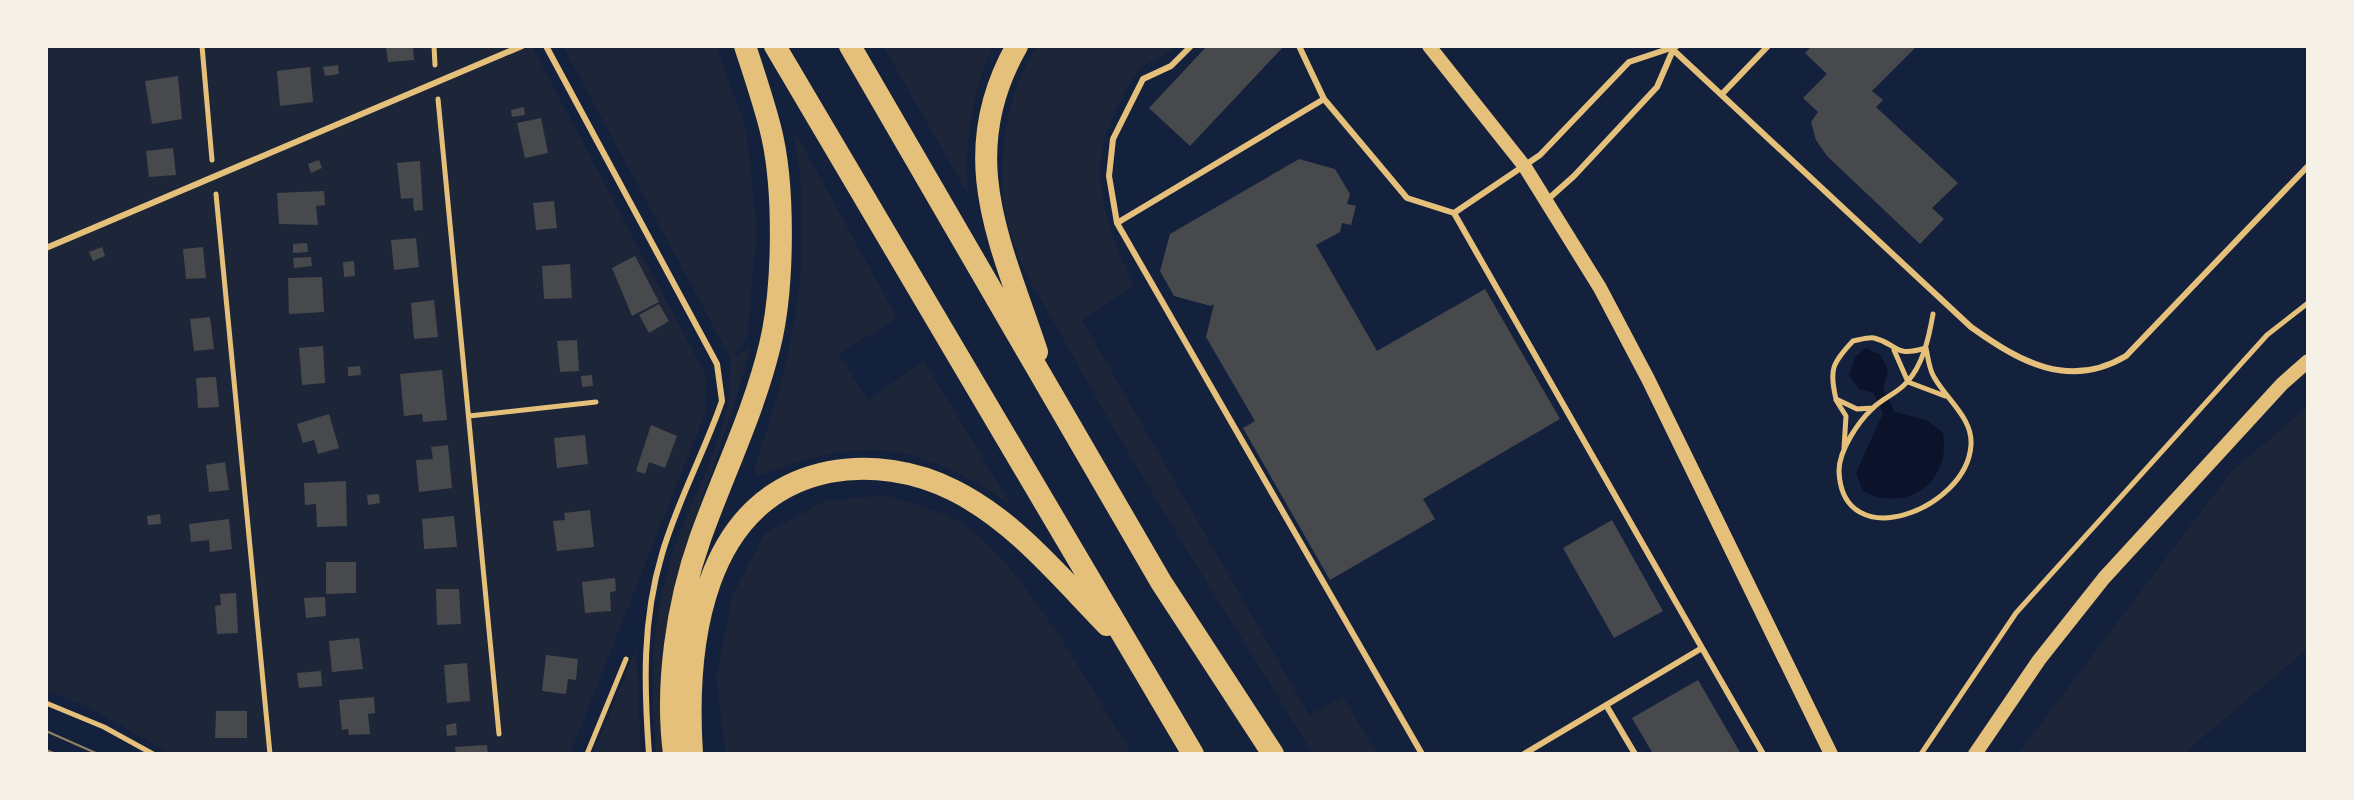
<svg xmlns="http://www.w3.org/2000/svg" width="2354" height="800" font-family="'IBM Plex Sans',sans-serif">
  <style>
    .green { fill: #1d2539 }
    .water { fill: #0b132b }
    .building { fill: #48494c }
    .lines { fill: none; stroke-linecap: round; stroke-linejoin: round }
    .path { stroke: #e5c07b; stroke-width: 5 }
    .service { stroke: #e5c07b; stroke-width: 6 }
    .tertiary { stroke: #e5c07b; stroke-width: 14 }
    .trunk { stroke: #e5c07b; stroke-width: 22 }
    .tram { stroke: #918062; stroke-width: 2 }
  </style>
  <rect width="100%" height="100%" fill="#14213d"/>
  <path class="green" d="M46 46H532L705 374V413L570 754H172L86 706 46 691Z
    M563 46H716L746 128 757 230 747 337 733 357 750 347C726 447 679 542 663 645 657 681 660 718 662 754H656C650 689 651 621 671 559 687 506 718 457 728 402 731 389 730 373 731 359Z
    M883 46H993C972 90 964 146 968 194Z
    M1038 46H1175C1164 57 1150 60 1139 70 1131 77 1125 93 1120 102 1082 168 1106 222 1133 286L1082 320 1309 715 1343 697 1377 754H1313C1231 619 1144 486 1068 347 1045 305 1012 258 1005 210 997 159 1007 88 1038 46Z
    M794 130 897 318 839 354 868 400 924 361 1011 505C920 442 862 434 759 476L754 469C796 347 814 259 794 130Z
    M2308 406V648L2183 754H2018L2231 472Z
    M886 495C907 502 930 508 950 517 1015 547 1092 691 1132 754H726L716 678 732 597 764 534 825 501Z
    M636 649 641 754H593Z"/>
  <path class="water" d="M1866 348 1881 355 1888 371 1883 390 1895 412 1927 420 1943 433C1952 482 1906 514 1863 491L1856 473 1883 413 1873 393 1859 389 1849 375 1855 357Z"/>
  <path class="building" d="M386 46H413L414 60 388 62Z
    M1207 46H1284L1190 146 1149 108Z
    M1812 46H1917L1872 91 1883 100 1876 107 1958 183 1932 208 1944 219 1920 244 1827 156 1816 140 1811 122 1818 112 1803 98 1827 74 1805 53Z
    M338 65 339 74 325 76 323 67Z
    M310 67 313 102 280 106 277 71Z
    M178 76 182 119 152 124 145 81Z
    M524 107 525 115 512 117 511 110Z
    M541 118 548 153 525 158 517 123Z
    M173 148 176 175 149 177 146 151Z
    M1299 159 1335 169 1350 194 1347 204 1356 206 1351 225 1342 223 1340 232 1316 245 1377 351 1485 289 1560 419 1423 499 1435 519 1330 580 1243 428 1255 421 1206 337 1214 304 1211 306 1174 296 1160 271 1170 234Z
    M319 160 322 168 311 173 308 164Z
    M420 161 423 210 414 211 413 198 401 199 397 163Z
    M324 191 325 205 316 206 318 225 279 224 277 193Z
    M554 201 557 228 536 230 533 203Z
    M416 238 419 267 394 270 391 240Z
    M307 243 308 252 293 253V244Z
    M102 247 105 256 93 261 89 252Z
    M203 247 206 278 186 279 183 249Z
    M635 256 659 302 632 316 612 268Z
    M311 257 312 266 294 268 293 258Z
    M354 261 355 276 344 277 343 262Z
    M570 264 572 298 544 299 542 266Z
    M322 277 324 312 289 314 288 278Z
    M434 300 438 337 414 339 411 303Z
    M659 304 669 321 649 333 639 315Z
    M210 317 214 349 194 351 190 319Z
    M577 340 579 371 560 372 557 341Z
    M323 346 325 383 302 385 299 348Z
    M360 366 361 375 348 376V367Z
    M442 370 447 420 423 422 422 414 404 416 400 374Z
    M592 375 593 386 582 387 581 376Z
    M216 377 219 407 198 408 196 378Z
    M329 414 339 448 318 454 314 440 303 443 297 424Z
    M651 425 677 436 665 468 649 462 645 474 636 471Z
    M585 435 588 464 557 468 554 438Z
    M448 445 452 488 419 492 416 460 433 459 431 447Z
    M225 462 229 490 209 492 206 465Z
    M346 481 347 526 317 527 316 504 305 505 304 483Z
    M379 494 380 503 368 505 367 495Z
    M590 510 594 547 557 551 553 521 565 520 564 513Z
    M160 514 161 524 148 525 147 516Z
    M454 516 457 547 424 549 422 519Z
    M229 519 232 549 210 552 209 540 191 542 189 524Z
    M1612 520 1663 611 1614 638 1563 548Z
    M326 562H356V593L326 594Z
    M615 578 616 591 610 592 611 611 585 613 582 582Z
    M436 589H459L461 624 437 625Z
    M236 593 238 633 217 634 215 606 221 605 220 594Z
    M325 597 326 616 306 618 304 598Z
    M359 638 363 669 332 672 329 641Z
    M546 655 578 659 576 680 568 679 566 694 542 691Z
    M467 663 470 701 447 703 444 665Z
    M321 671 322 686 299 688 297 673Z
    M1698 680 1741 754H1653L1632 718Z
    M374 697 375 713 368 714 370 734 349 735 348 729 342 730 339 700Z
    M216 711H247V738H215Z
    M456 723 457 735 447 736 446 725Z
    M487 745 488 754H456L455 747Z"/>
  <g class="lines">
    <path class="path" d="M202 46 212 160
      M434 46 435 65
      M438 99 499 734
      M216 194 270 754
      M1894 350 1908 382 1945 396
      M1836 400 1846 416 1844 448
      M1873 408 1857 409 1836 399C1829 370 1832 363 1853 341 1859 340 1868 337 1874 338 1899 344 1892 358 1926 348 1928 357 1929 369 1934 377 1946 399 1973 418 1971 445 1967 510 1842 557 1839 471 1839 450 1858 422 1873 408 1883 398 1898 393 1907 382 1923 365 1929 337 1933 314
      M469 416 596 402
      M46 703 104 727 153 754
      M587 754 626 659
      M1921 754 2016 613 2267 335 2308 303"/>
    <path class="service" d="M546 46 717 364 722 401C704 453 677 502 662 554 642 621 644 686 649 754
      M1299 46 1324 99
      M1669 46 1971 327C2020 362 2069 390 2126 356L2308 166
      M1723 93 1768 46
      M1546 201 1574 176 1657 87 1673 50
      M1454 213 1540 155 1629 62 1677 46
      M1117 223 1109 176 1113 139 1143 79 1171 66 1191 46
      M46 248 522 46
      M1702 648 1763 754
      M1606 705 1635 754
      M1422 754 1117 223 1324 99 1407 198 1454 213 1702 648 1524 754"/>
    <path class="tertiary" d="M1429 46 1525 167 1600 288 1648 379 1831 754
      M1975 754 2039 660 2104 578 2282 384 2308 361"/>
    <path class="trunk" d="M775 46 1193 754
      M850 46 1161 582 1273 754
      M1017 46C954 156 1001 243 1037 352
      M674 754C665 685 677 604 700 539 723 474 754 412 770 345 784 287 785 184 770 127 763 100 754 73 745 46
      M692 754C685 646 701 498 829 472 870 464 915 471 953 490 1014 520 1060 577 1107 625"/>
    <path class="tram" d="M46 731 98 754
      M46 750 56 754"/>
  </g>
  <rect width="2354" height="800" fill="none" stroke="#f6f1e7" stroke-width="96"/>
</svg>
